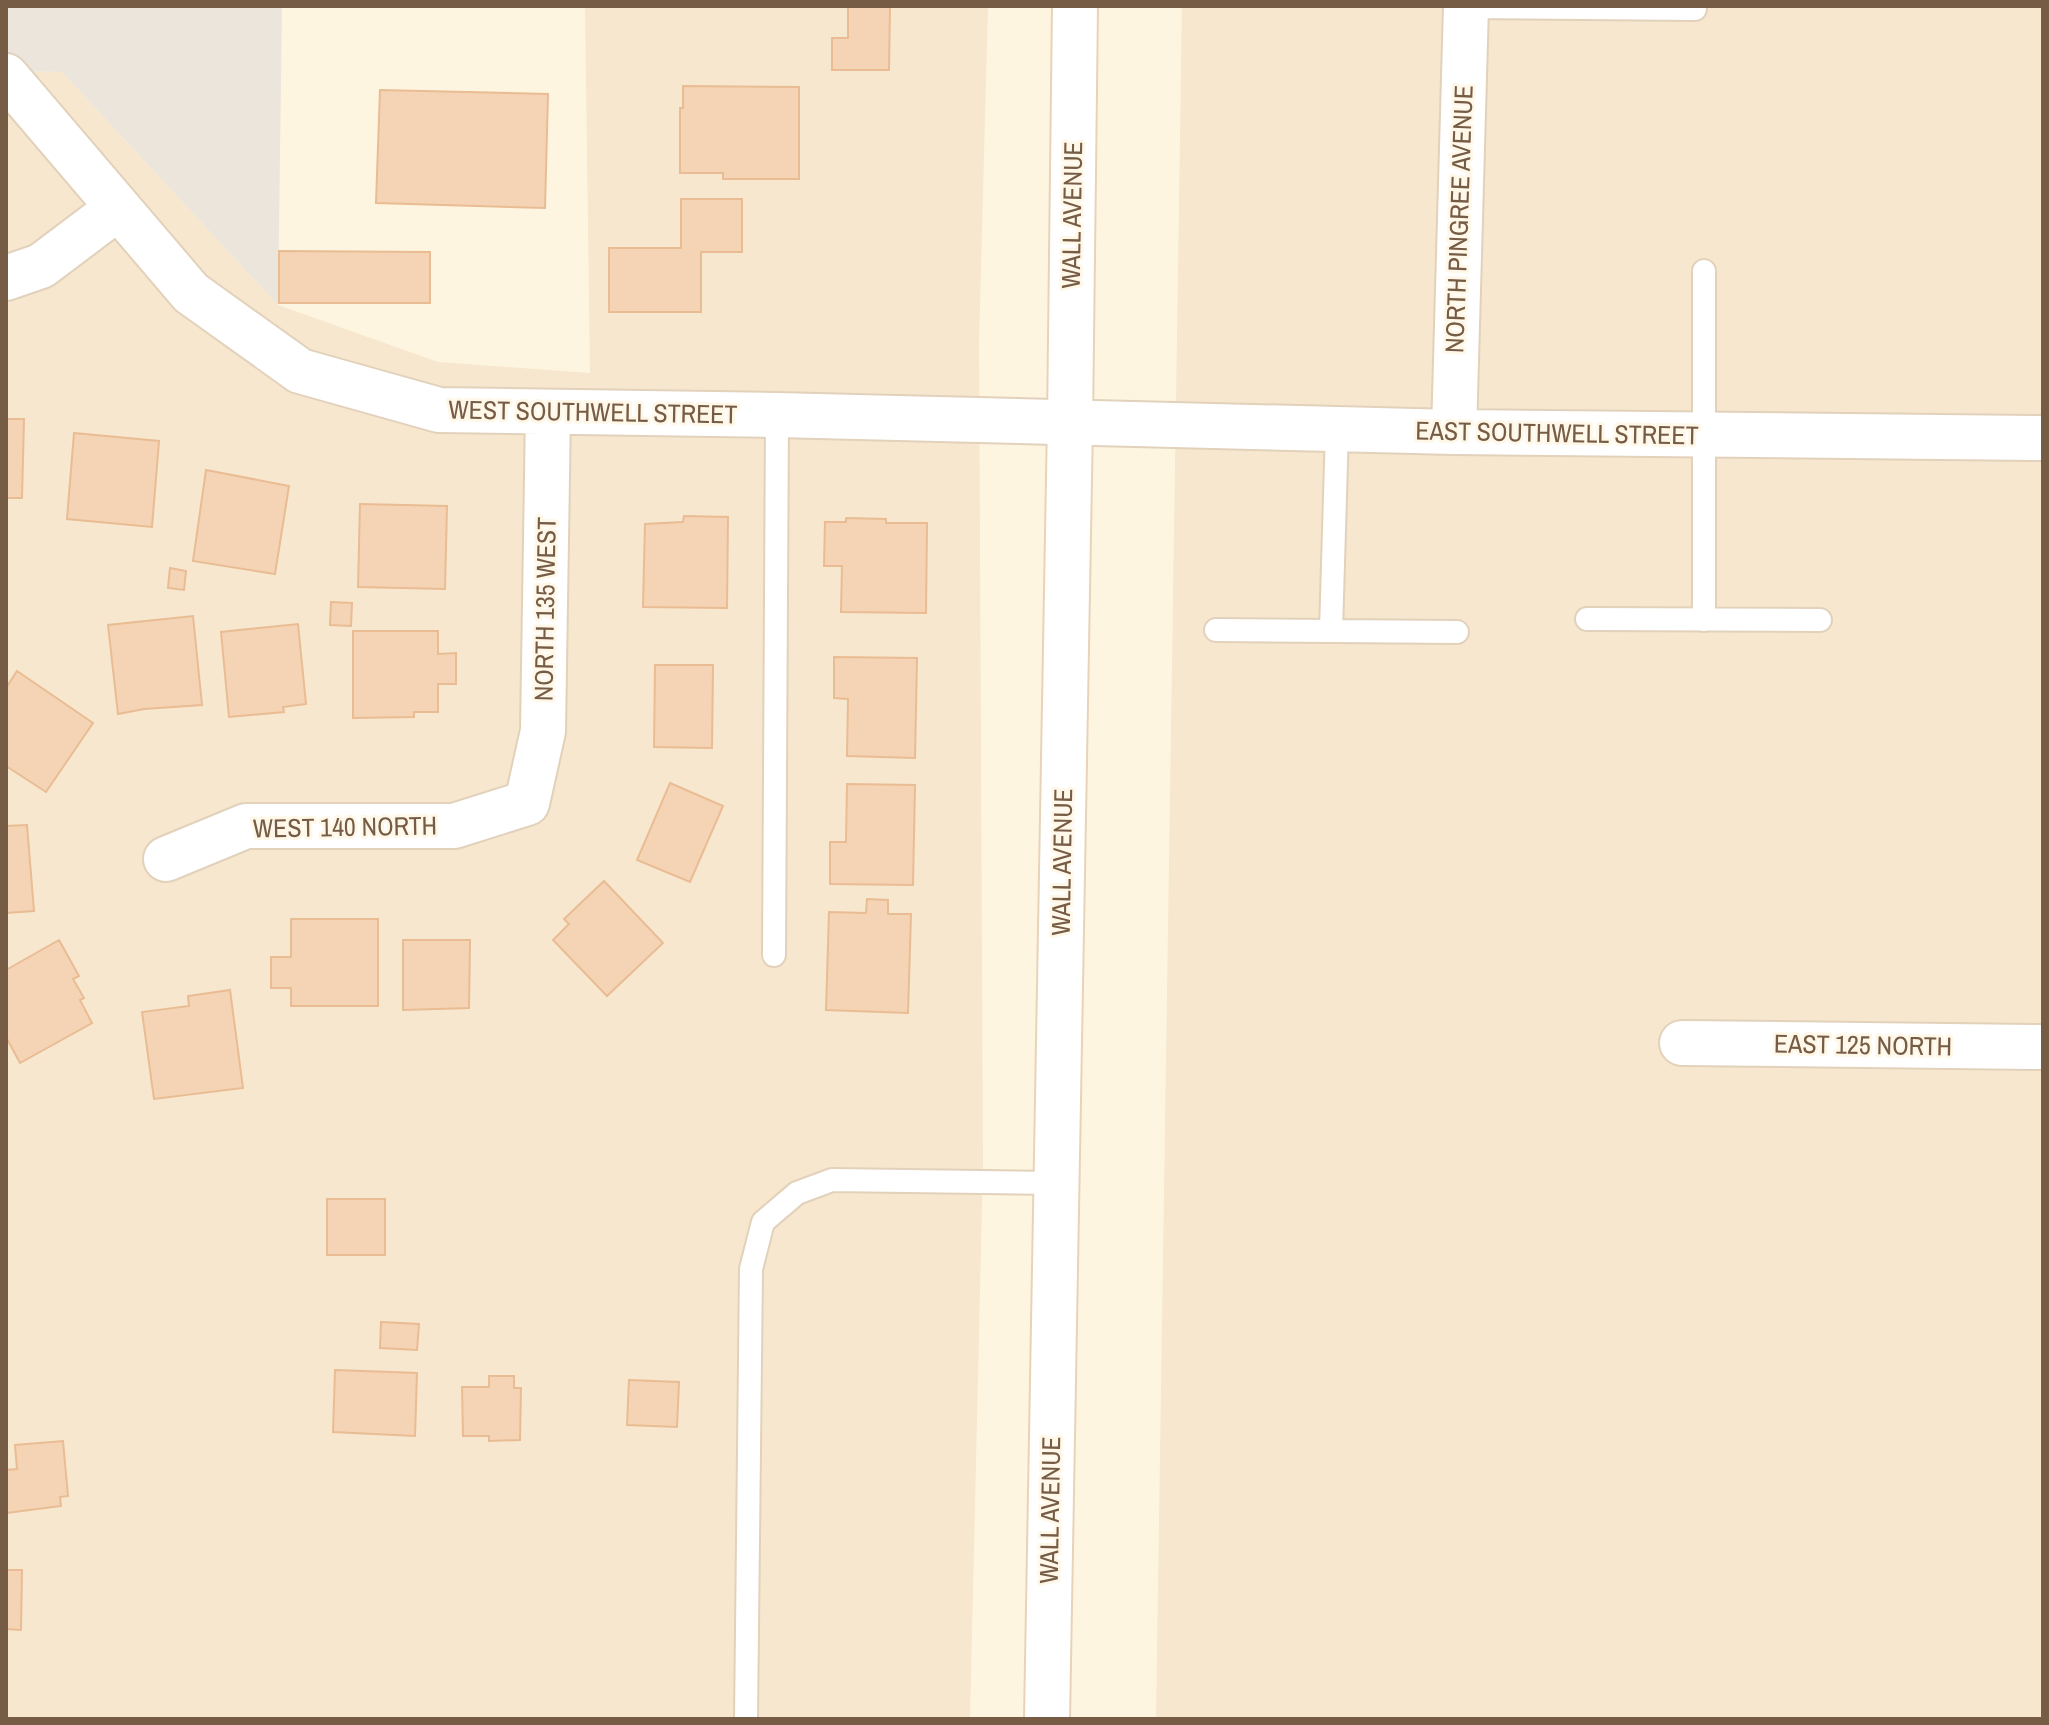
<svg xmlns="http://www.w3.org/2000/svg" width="2049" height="1725" font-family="'Archivo Narrow',sans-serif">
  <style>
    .residential { fill: #f6e7ce }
    .industrial { fill: #ece5dc }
    .building { fill: #f5d4b5; stroke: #e9bc94; stroke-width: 2 }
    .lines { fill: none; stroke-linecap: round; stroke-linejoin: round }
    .lane-casing { stroke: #e2d1bb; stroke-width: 26 }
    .street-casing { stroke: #e2d1bb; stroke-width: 48 }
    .secondary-casing { stroke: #e8d3b9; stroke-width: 48 }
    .lane { stroke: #fff; stroke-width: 22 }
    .street { stroke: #fff; stroke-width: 44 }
    .secondary { stroke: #fff; stroke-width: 44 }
    .labels { text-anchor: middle; stroke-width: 6; stroke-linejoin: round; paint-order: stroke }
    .street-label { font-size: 26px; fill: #765b45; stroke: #fff8e8 }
  </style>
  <rect width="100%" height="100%" fill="#fef5e0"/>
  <path class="residential" d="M585 6H988L979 343 983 1162 970 1719H6V71L62 72 278 305 438 362 590 373Z
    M1182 6H2043V1719H1156Z"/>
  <path class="industrial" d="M6 6H282L278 305 62 72 6 71Z"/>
  <path class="building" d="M848 6H890L889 70H832V38H848Z
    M683 86 799 87V179H723V173H680V108H683Z
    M380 90 548 94 545 208 376 203Z
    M681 199H742V252H701V312H609V248H681Z
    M279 251 430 252V303H279Z
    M6 419H24L22 498H6Z
    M74 433 159 441 152 527 67 519Z
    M206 470 289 486 275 574 193 561Z
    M360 504 447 506 445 589 358 587Z
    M684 516 728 517 727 608 643 607 645 524 683 522Z
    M846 518 886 519V523H927L926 613 841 612 842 566H824L825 522H846Z
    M170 568 186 571 184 590 168 588Z
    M331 602 352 603 351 626 330 625Z
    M193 616 202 705 144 709 118 714 108 625Z
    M298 624 306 704 283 707 284 712 229 717 221 632Z
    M353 631H438V654L456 653V684H438V712H414V717L353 718Z
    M834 657 917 658 915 758 847 756 848 699 834 698Z
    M655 665H713L712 748 654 747Z
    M17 671 93 723 46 792 6 766V688Z
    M670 783 723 806 690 882 637 860Z
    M847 784 915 785 913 885 830 884V842H846Z
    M27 825 34 911 6 913V826Z
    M604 881 663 943 607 996 553 940 569 924 564 919Z
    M867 899 888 900V914H911L908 1013 826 1010 829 912 866 913Z
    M291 919H378V1006H291V988H271V957H291Z
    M59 940 79 976 73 979 84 998 80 1000 92 1023 20 1063 6 1037V970Z
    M403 940H470L469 1008 403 1010Z
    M230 990 243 1088 154 1099 142 1012 189 1006 188 996Z
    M327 1199H385V1255H327Z
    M381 1322 419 1324 417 1350 380 1348Z
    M335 1370 417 1373 415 1436 333 1432Z
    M489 1376H514V1388H521L520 1440 489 1441V1436H463L462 1387H489Z
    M629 1380 679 1382 677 1427 627 1425Z
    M63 1441 68 1496 60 1497 61 1506 6 1513V1470L17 1469 15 1445Z
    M6 1570H22L21 1630 6 1629Z"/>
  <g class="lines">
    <g class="lane-casing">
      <path id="lane" d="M1466 7 1695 9
        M1704 271V620
        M1587 619 1820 620
        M1216 630 1457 632
        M1331 631 1337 429
        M774 955 777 415
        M746 1719 751 1269 763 1222 797 1193 832 1180 1056 1183"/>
    </g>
    <g class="street-casing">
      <path id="street" d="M6 76 191 293 300 371 439 410 777 415 1454 432 2043 438
        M6 278 41 266 118 208
        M1454 432 1466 6
        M166 859 246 826H454L527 803 543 731 548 412
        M1682 1043 2043 1047"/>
    </g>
    <g class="secondary-casing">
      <path id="secondary" d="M1047 1719 1070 422 1075 6"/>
    </g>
    <use href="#lane" class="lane"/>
    <use href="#street" class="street"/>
    <use href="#secondary" class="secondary"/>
  </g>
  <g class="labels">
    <g class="street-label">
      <text transform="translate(1072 215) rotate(-89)" y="9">WALL AVENUE</text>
      <text transform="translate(1459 219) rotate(-88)" y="9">NORTH PINGREE AVENUE</text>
      <text transform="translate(593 412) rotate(1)" y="9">WEST SOUTHWELL STREET</text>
      <text transform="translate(1557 433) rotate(1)" y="9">EAST SOUTHWELL STREET</text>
      <text transform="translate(545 609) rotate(-89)" y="9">NORTH 135 WEST</text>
      <text transform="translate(345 827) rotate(-1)" y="9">WEST 140 NORTH</text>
      <text transform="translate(1062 862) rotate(-89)" y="9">WALL AVENUE</text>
      <text transform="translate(1863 1045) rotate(1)" y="9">EAST 125 NORTH</text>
      <text transform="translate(1050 1510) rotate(-89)" y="9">WALL AVENUE</text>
    </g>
  </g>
  <rect width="2049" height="1725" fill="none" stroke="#765b45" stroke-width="16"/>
</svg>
